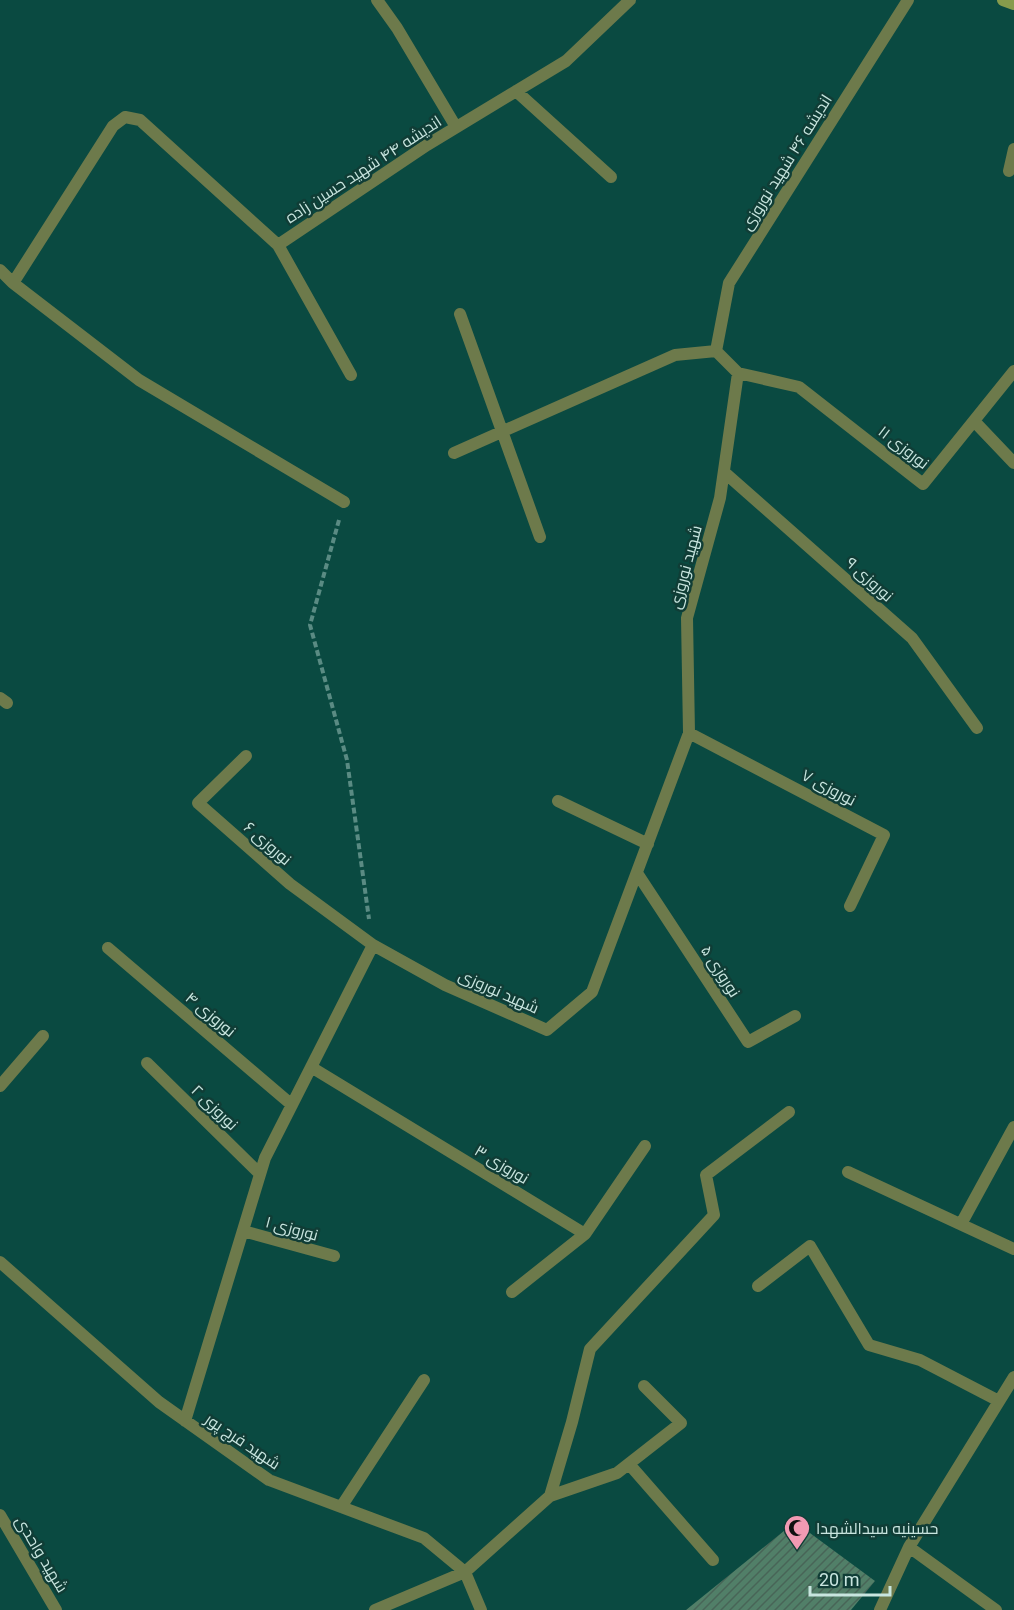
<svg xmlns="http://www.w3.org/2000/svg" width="1014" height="1610" font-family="Roboto,Cairo,sans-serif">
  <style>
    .building { fill: url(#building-hatch) }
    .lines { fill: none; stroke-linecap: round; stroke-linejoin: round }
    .path { stroke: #5a8b83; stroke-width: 4; stroke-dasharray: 6 3; stroke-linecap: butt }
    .street { stroke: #6d7a4b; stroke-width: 12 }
    .secondary { stroke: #869b4c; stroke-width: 12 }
    .labels { text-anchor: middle; stroke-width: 5; stroke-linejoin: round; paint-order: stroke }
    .street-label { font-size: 16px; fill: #c8e5df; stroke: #103d36 }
    .poi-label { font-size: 16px; fill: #c8e5df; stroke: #103d36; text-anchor: start }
  </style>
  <defs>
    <pattern id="building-hatch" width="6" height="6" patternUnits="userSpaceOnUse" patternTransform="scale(1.5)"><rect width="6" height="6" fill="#517f68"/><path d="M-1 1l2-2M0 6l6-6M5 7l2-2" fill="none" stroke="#486557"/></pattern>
  </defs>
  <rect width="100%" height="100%" fill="#0a4a41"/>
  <path class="building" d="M795 1522 875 1581 851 1610H686Z"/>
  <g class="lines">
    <path class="path" d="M339 520 310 625 347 760 369 919"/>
    <path class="street" d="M377 0 397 28 456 127
      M516 91 611 177
      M1009 171 1014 149
      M278 245 351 375
      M0 270 13 283 113 126 125 117 140 120 278 245 427 145 566 61 630 0
      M13 283 139 380 344 502
      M460 314 540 537
      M716 351 729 283 908 0
      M738 373 799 387 923 484 1014 371
      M974 421 1014 463
      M454 453 675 355 716 351
      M724 472 912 638 977 728
      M0 698 7 703
      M689 733 884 835 850 906
      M246 756 198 803 290 884 373 945
      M558 801 648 844
      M637 873 748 1042 795 1016
      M108 948 292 1105
      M147 1063 260 1174
      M311 1067 585 1234 645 1146
      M0 1086 43 1036
      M848 1172 1014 1249
      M961 1224 1014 1127
      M243 1231 334 1256
      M0 1262 159 1402 269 1480 424 1538 465 1572 481 1610
      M758 1286 810 1246 869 1345 920 1360 999 1401
      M512 1292 585 1234
      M185 1421 265 1158 373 945 445 985 547 1030 592 992 689 733 687 618 720 498 738 373 716 351
      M629 1464 713 1560
      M550 1496 572 1422 590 1349 714 1215 706 1175 789 1112
      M341 1507 424 1380
      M0 1515 56 1610
      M909 1547 1014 1377
      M375 1610 465 1572 550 1496 617 1473 681 1423 644 1386
      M880 1610 909 1547 996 1610"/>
    <path class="secondary" d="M1003 0 1014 4"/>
  </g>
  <defs>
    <g id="mosque-pin" transform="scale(1.35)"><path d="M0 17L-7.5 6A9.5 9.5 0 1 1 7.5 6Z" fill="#f19ab3" stroke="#103d36"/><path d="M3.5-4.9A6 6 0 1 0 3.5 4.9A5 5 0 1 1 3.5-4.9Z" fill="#111"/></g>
  </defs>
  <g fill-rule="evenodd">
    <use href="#mosque-pin" x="797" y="1528"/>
  </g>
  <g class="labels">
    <g class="street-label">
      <text transform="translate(786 162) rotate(-58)" y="6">اندیشه ۴۶ شهید نوروزی</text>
      <text transform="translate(363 169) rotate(-33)" y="6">اندیشه ۴۴ شهید حسین زاده</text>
      <text transform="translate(904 447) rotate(38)" y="6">نوروزی ۱۱</text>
      <text transform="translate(685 567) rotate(-75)" y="6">شهید نوروزی</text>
      <text transform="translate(870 579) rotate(42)" y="6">نوروزی ۹</text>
      <text transform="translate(829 787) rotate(28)" y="6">نوروزی ۷</text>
      <text transform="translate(268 843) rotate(41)" y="6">نوروزی ۶</text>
      <text transform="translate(721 971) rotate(57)" y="6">نوروزی ۵</text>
      <text transform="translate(499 991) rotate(24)" y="6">شهید نوروزی</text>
      <text transform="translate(211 1014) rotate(40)" y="6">نوروزی ۴</text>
      <text transform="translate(215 1107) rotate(44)" y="6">نوروزی ۲</text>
      <text transform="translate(502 1164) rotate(31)" y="6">نوروزی ۳</text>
      <text transform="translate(292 1228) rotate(15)" y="6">نوروزی ۱</text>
      <text transform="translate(243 1441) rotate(34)" y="6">شهید فرج پور</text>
      <text transform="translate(42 1554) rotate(59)" y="6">شهید واحدی</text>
    </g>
    <g class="poi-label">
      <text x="816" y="1534">حسینیه سیدالشهدا</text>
    </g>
  </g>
  <path d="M810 1586v9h80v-9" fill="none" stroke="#c8e5df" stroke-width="3"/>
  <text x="819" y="1586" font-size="18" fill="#c8e5df" stroke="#103d36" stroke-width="4.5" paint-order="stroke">20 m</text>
</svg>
